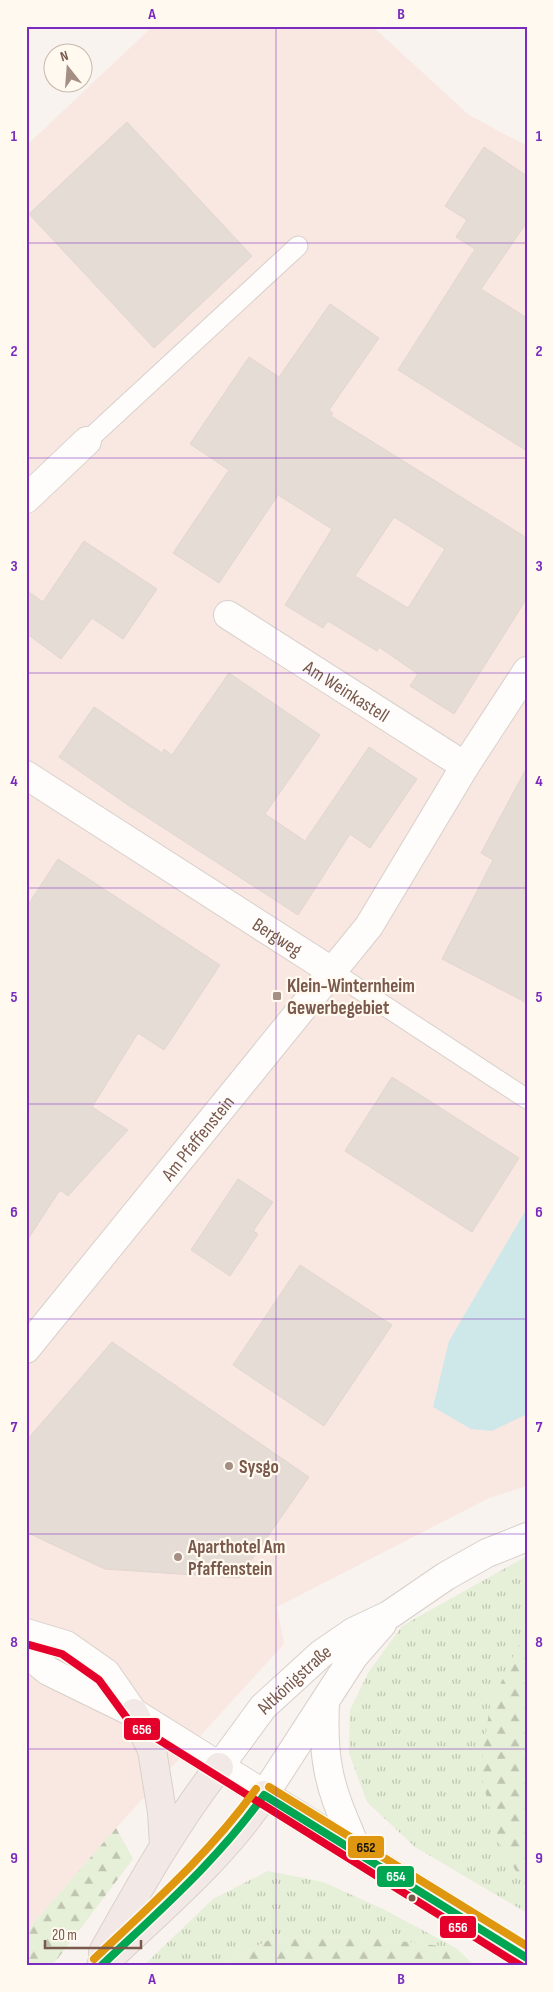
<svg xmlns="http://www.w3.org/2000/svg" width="553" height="1992" font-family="'Sofia Sans Condensed',sans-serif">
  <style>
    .commercial { fill: #f8e8e1 }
    .grass { fill: url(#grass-tufts) }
    .forest { fill: url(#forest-firs) }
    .water { fill: #cee8ea }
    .building { fill: #e5dcd5; stroke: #e2d6cf; fill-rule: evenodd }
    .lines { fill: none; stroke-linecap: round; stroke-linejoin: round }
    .lane-casing { stroke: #d8d0cb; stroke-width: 21 }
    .street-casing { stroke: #d8d0cb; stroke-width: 30 }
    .secondary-casing { stroke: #d8cfc9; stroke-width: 30 }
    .highway-casing { stroke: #dad0ca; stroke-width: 30 }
    .lane { stroke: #fefdfc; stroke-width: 19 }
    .street { stroke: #fefdfc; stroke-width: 28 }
    .secondary { stroke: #fefdfc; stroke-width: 28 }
    .highway { stroke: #f2e9e6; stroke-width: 28 }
    .bus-1-casing { stroke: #fff9f0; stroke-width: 11 }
    .bus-2-casing { stroke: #fff9f0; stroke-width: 11 }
    .bus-3-casing { stroke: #fff9f0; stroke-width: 11 }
    .bus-1 { stroke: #00a651; stroke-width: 8 }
    .bus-2 { stroke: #e4002b; stroke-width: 8 }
    .bus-3 { stroke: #de970f; stroke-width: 8 }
    .grid { fill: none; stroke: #7b2cbf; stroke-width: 1; stroke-opacity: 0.55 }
    .poi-dot { fill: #a58f84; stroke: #fff9f0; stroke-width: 2 }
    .bus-dot { fill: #79594b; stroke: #fff9f0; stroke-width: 2 }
    .labels { text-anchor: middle; stroke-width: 4.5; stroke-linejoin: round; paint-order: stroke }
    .street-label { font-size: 19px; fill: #79594b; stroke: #fff9f0 }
    .poi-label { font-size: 19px; font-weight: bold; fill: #79594b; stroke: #fff9f0; text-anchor: start }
    .line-badge { stroke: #fff9f0; stroke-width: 2 }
    .badge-label { font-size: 14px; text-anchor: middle; font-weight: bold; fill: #fff }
    .pale-badge-label { font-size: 14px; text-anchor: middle; font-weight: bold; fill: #111 }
    .neatline { fill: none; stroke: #7b2cbf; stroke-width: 2 }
    .grid-label { font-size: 16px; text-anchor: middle; font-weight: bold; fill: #7b2cbf }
  </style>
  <defs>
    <pattern id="grass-tufts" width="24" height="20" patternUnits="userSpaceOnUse" patternTransform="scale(1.25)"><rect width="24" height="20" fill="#e6efd8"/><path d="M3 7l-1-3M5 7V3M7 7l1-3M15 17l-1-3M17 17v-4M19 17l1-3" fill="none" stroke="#bfc5b1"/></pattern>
    <pattern id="forest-firs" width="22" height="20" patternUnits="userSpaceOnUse" patternTransform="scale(1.25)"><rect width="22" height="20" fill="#e6efd8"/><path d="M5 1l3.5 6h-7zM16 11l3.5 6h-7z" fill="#bfc5b1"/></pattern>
  </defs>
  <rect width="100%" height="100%" fill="#f8f3ee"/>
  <path class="commercial" d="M153 26H372L469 115 527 146V1486L489 1498 277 1607 284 1644 116 1828 26 1932V146Z"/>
  <path class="grass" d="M527 1556V1636L520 1643 524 1887 527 1890V1913L415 1847 367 1802 349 1753 350 1710 368 1673 402 1626Z
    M268 1871 323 1882 383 1909 456 1948 359 1936 273 1938 218 1966H143L213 1899Z"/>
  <path class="forest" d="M527 1636V1890L499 1842 480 1772 490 1706 520 1642Z
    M116 1828 133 1859 52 1966H26V1932Z
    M359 1936 456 1948 475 1966H218L273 1938Z"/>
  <path class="water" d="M527 1208V1414L492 1431 471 1429 433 1407 449 1341Z"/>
  <path class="building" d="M127 122 252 256 154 348 29 214Z
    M484 147 527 176V222L481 289 527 318V451L398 370 475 249 456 237 467 220 445 206Z
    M330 304 379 338 329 410 333 413 331 416 527 538V598L454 714 410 686 418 674 379 647 377 651 328 621 323 628 285 605 332 529 278 495 219 583 173 553 229 470 190 444 249 357 279 377ZM394 517 445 549 408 608 355 576Z
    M84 541 157 589 123 639 92 618 61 659 26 633V590L43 602Z
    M229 673 320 735 265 814 305 841 369 747 417 779 370 848 350 834 298 915 128 805 59 757 94 707 162 753 164 749 172 755Z
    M527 767V1003L442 959 493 860 481 853Z
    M58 859 220 965 164 1050 138 1033 92 1107 128 1130 68 1196 60 1190 26 1242V908Z
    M392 1077 519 1158 472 1232 345 1151Z
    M238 1179 273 1202 253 1231 258 1234 230 1276 191 1250Z
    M300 1265 392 1325 324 1426 233 1365Z
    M112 1342 309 1477 239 1578 105 1569 26 1532V1441Z"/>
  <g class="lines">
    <g class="lane-casing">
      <path id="lane" d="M87 441 298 246
        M333 972 527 1099"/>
    </g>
    <g class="street-casing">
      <g id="street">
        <path d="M26 499 87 441"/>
        <path id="s1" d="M228 615 465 766"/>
        <path id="s2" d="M26 775 333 972"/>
        <path id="s3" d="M26 1349 369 926 465 766 527 671"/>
      </g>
    </g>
    <g class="secondary-casing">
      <g id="secondary">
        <path d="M26 1633 66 1645 106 1673 133 1712"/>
        <path d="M26 1653 48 1671 134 1713 527 1958"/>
        <path d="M325 1702C324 1724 324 1747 328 1768 333 1798 347 1825 358 1853"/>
        <path id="s4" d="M219 1767 263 1707 321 1654 353 1632 389 1615 446 1576 487 1553 527 1537"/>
        <path d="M264 1795 354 1656 382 1624"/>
      </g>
    </g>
    <g class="highway-casing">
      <path id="highway" d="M134 1713 152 1750 162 1812 164 1845
        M103 1952C139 1888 174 1825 219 1767
        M101 1966C157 1912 221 1860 264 1795"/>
    </g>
    <use href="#lane" class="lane"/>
    <use href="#street" class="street"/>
    <use href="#secondary" class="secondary"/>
    <use href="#highway" class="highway"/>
    <g class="bus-1-casing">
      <path id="bus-1" d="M264 1795 527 1958
        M101 1966C159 1911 218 1860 264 1795"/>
    </g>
    <g class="bus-2-casing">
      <path id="bus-2" d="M26 1644 62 1654 99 1680 129 1721 521 1966"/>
    </g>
    <g class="bus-3-casing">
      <path id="bus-3" d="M269 1787 527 1946
        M94 1959C151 1905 210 1853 256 1789"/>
    </g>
    <use href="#bus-1" class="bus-1"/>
    <use href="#bus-2" class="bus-2"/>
    <use href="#bus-3" class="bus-3"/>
  </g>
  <path class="grid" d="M276 26V1966M26 243H527M26 458H527M26 673H527M26 888H527M26 1104H527M26 1319H527M26 1534H527M26 1749H527"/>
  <g class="poi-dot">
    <rect x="272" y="991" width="10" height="10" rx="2.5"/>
    <circle cx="229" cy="1466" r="5"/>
    <circle cx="178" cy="1557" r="5"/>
  </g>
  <circle class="bus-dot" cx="412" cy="1898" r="4.5"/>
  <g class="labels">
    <g class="street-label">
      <text dy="7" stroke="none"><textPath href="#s1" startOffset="141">Am Weinkastell</textPath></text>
      <text dy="7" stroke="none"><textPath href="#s2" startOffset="299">Bergweg</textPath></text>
      <text dy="7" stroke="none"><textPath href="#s3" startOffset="272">Am Pfaffenstein</textPath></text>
      <text dy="7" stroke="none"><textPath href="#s4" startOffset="116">Altkönigstraße</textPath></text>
    </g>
    <g class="poi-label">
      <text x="287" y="992">Klein-Winternheim<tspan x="287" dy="22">Gewerbegebiet</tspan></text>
      <text x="239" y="1473">Sysgo</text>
      <text x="188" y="1553">Aparthotel Am<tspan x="188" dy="22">Pfaffenstein</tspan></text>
    </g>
  </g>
  <g class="line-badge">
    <rect x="123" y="1717" width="38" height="24" rx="5" fill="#e4002b"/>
    <rect x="347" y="1835" width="38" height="24" rx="5" fill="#de970f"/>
    <rect x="376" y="1865" width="39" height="23" rx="5" fill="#00a651"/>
    <rect x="439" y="1915" width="38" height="24" rx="5" fill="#e4002b"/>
  </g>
  <g class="badge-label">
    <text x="142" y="1734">656</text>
    <text x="396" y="1881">654</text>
    <text x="458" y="1932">656</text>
  </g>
  <g class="pale-badge-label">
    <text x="366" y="1852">652</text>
  </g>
  <rect width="553" height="1992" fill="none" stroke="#fff9f0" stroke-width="55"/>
  <g transform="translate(68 68) rotate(343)"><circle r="24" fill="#fff9f0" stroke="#c9b9ae"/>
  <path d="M0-4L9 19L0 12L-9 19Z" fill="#a58f84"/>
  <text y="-8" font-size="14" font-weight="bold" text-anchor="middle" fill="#79594b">N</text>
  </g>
  <path d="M45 1940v8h96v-8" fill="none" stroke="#79594b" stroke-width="2.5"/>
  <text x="52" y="1940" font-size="15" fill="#79594b" stroke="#fff9f0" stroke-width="4" paint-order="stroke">20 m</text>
  <rect x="28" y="28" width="498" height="1936" class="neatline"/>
  <g class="grid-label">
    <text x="152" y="19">A</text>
    <text x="401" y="19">B</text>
    <text x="14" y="141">1</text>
    <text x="539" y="141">1</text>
    <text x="14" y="356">2</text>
    <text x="539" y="356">2</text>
    <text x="14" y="571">3</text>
    <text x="539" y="571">3</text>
    <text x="14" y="786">4</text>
    <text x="539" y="786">4</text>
    <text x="14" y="1002">5</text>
    <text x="539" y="1002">5</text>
    <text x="14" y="1217">6</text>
    <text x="539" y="1217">6</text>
    <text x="14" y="1432">7</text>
    <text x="539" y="1432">7</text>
    <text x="14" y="1647">8</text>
    <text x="539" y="1647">8</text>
    <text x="14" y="1863">9</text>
    <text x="539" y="1863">9</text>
    <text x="152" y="1984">A</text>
    <text x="401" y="1984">B</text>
  </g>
</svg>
